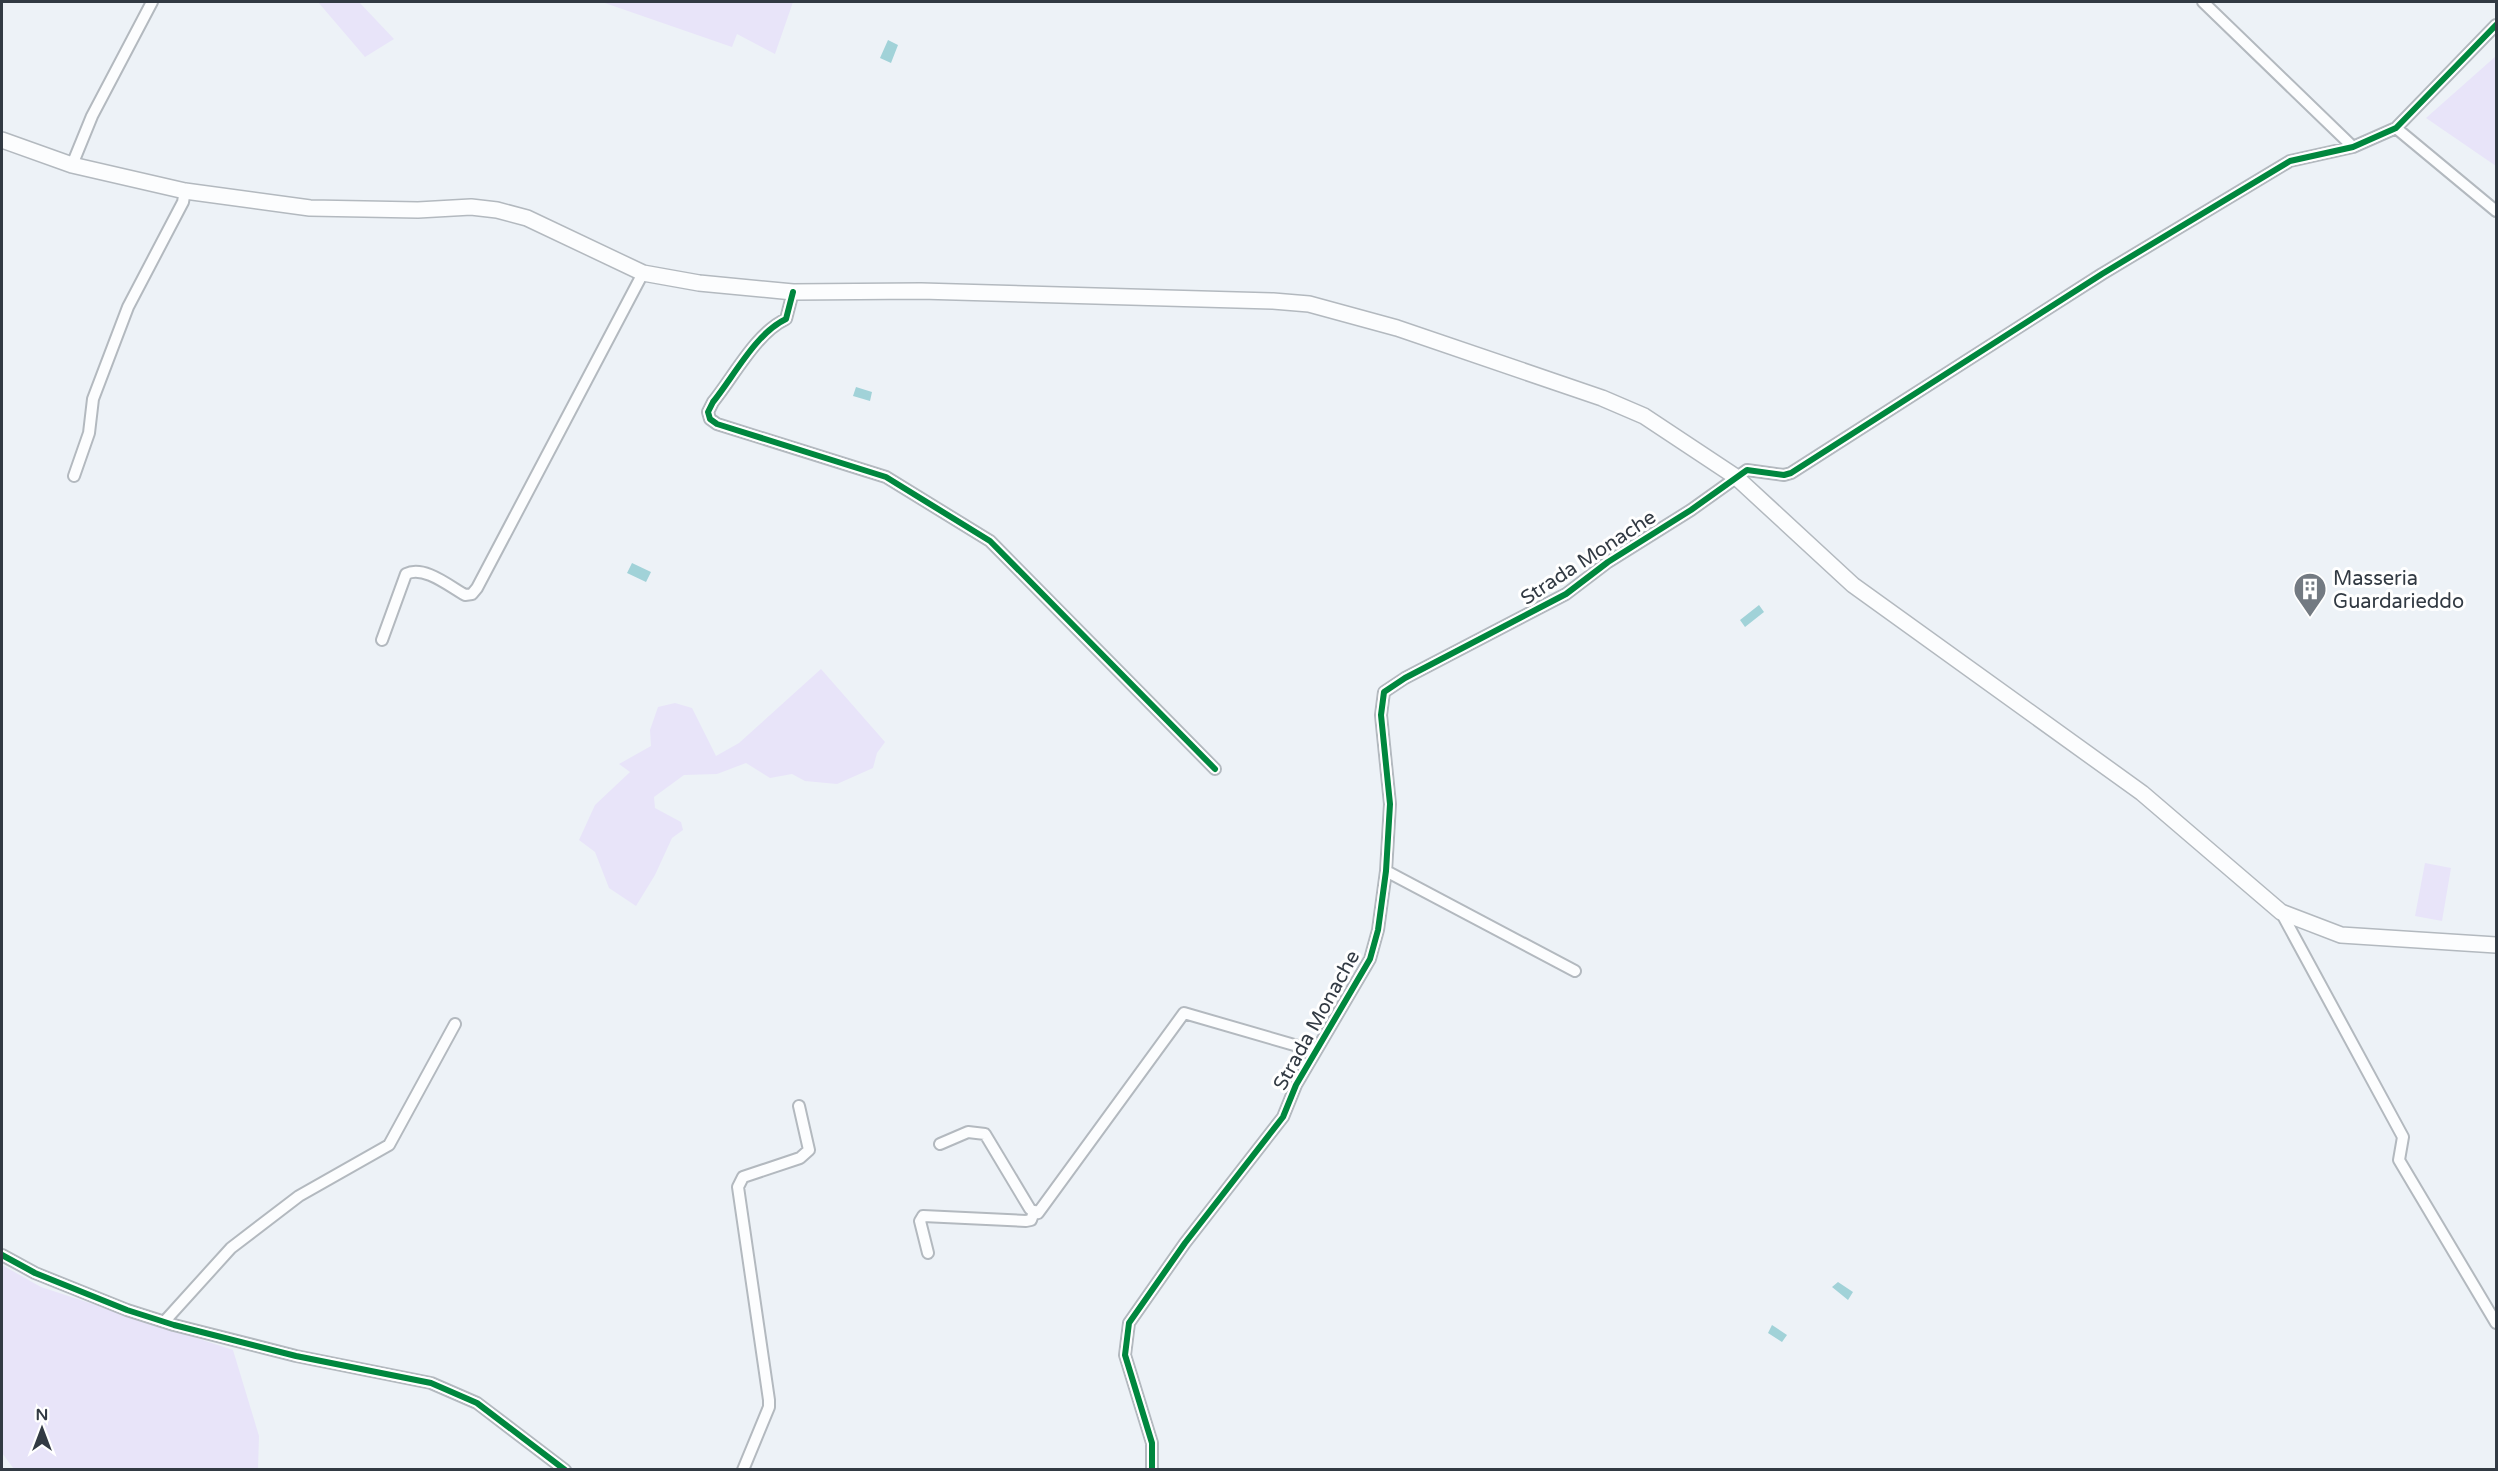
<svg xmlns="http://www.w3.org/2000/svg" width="2498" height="1471" font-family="'Varela Round',sans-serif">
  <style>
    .green { fill: #e8e4f9 }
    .water { fill: #a1d2d8 }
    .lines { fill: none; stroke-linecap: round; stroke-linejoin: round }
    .minor-casing { stroke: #b3b9bf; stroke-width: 14 }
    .secondary-casing { stroke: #b3b9bf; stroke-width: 18 }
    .minor { stroke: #fcfdfe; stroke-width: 10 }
    .secondary { stroke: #fcfdfe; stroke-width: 15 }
    .cycleway-casing { stroke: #fff; stroke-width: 10 }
    .cycleway { stroke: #00873e; stroke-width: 6 }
    .labels { text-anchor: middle; stroke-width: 6; stroke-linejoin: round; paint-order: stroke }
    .street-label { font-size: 20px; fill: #323a43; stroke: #fff }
    .poi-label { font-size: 20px; fill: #323a43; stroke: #fff; text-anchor: start }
  </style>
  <rect width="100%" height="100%" fill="#edf2f7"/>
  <path class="green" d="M318 2H359L394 39 365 57Z
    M602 2H793L775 54 737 34 732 47Z
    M2496 56V166L2426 118Z
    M821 669 885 742 877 753 873 768 837 784 805 781 792 774 770 778 746 763 717 774 684 775 654 797 655 808 681 822 683 830 672 838 655 875 636 906 609 888 595 852 579 840 595 805 630 772 619 764 651 746 650 730 658 707 675 703 692 708 716 756 739 743Z
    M2425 863 2451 868 2442 921 2415 916Z
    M2 1265 41 1287 233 1350 259 1436 258 1469H14L2 1453Z"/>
  <path class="water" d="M888 40 898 45 891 63 880 58Z
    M856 387 872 392 870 401 853 396Z
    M632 563 651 572 646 582 627 573Z
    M1759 605 1764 612 1745 627 1740 620Z
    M1838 1282 1853 1292 1848 1300 1832 1287Z
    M1772 1325 1787 1335 1782 1342 1768 1333Z"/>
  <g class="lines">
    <g class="minor-casing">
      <path id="minor" d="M2203 2 2353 147
        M2396 128 2496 211
        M72 165 92 116 152 2
        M793 292 786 319C756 333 734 376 713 402L708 412 710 419 717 424 886 477 990 541 1215 769
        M74 476 89 433 93 399 128 307 183 202 185 191
        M382 640 406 574C424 565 449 586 465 595L472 594 477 588 643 273
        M1386 871 1575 971
        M2281 912 2403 1137 2399 1160 2496 1323
        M940 1144 968 1132 985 1134 1030 1209 1038 1213 1184 1013 1315 1051
        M928 1253 920 1221 923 1216 1026 1221 1031 1220 1034 1212
        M2 1255 35 1273 127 1310 174 1325 296 1356 431 1383 477 1403 565 1470
        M164 1322 231 1248 299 1196 389 1145 455 1024
        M743 1470 769 1407V1400L738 1187 743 1177 800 1158 809 1150 799 1106
        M1152 1470V1443L1125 1355 1129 1323 1185 1243 1283 1117 1296 1085 1370 959 1378 930 1386 871 1390 804 1381 715 1384 692 1405 678 1566 594 1608 562 1691 510 1747 470 1784 475 1791 473 2102 274 2290 161 2353 147 2396 128 2496 25"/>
    </g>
    <g class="secondary-casing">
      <path id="secondary" d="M2 140 72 165 185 191 310 208 418 210 471 207 497 210 527 218 643 273 699 283 793 292 921 291 1273 301 1309 304 1397 328 1602 398 1644 416 1736 477 1853 585 2142 793 2281 912 2341 935 2496 945"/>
    </g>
    <use href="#minor" class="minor"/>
    <use href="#secondary" class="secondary"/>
    <g class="cycleway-casing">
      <path id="cycleway" d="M793 292 786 319C756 333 734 376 713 402L708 412 710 419 717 424 886 477 990 541 1215 769
        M2 1255 35 1273 127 1310 174 1325 296 1356 431 1383 477 1403 565 1470
        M1152 1470V1443L1125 1355 1129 1323 1185 1243 1283 1117 1296 1085 1370 959 1378 930 1386 871 1390 804 1381 715 1384 692 1405 678 1566 594 1608 562 1691 510 1747 470 1784 475 1791 473 2102 274 2290 161 2353 147 2396 128 2496 25"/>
    </g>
    <use href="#cycleway" class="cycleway"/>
  </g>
  <defs>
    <g id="building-pin" transform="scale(1.725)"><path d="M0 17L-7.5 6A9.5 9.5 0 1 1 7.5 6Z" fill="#737a82" stroke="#fff"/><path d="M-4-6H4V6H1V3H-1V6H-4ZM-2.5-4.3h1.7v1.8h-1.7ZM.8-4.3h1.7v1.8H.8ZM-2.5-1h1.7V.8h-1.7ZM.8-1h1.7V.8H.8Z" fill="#fff"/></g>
  </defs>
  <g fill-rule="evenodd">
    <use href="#building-pin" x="2310" y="589"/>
  </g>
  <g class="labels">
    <g class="street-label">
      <text transform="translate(1588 557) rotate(-33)" y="7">Strada Monache</text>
      <text transform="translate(1316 1020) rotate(-61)" y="7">Strada Monache</text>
    </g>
    <g class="poi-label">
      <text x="2333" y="585">Masseria<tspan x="2333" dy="23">Guardarieddo</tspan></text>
    </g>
  </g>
  <rect width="2498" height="1471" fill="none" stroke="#323a43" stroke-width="6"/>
  <g transform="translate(42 1429)" stroke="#ffffff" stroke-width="4.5" paint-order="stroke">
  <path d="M0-4.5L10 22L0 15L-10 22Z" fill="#323a43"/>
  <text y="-9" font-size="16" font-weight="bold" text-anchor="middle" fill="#323a43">N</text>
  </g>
</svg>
